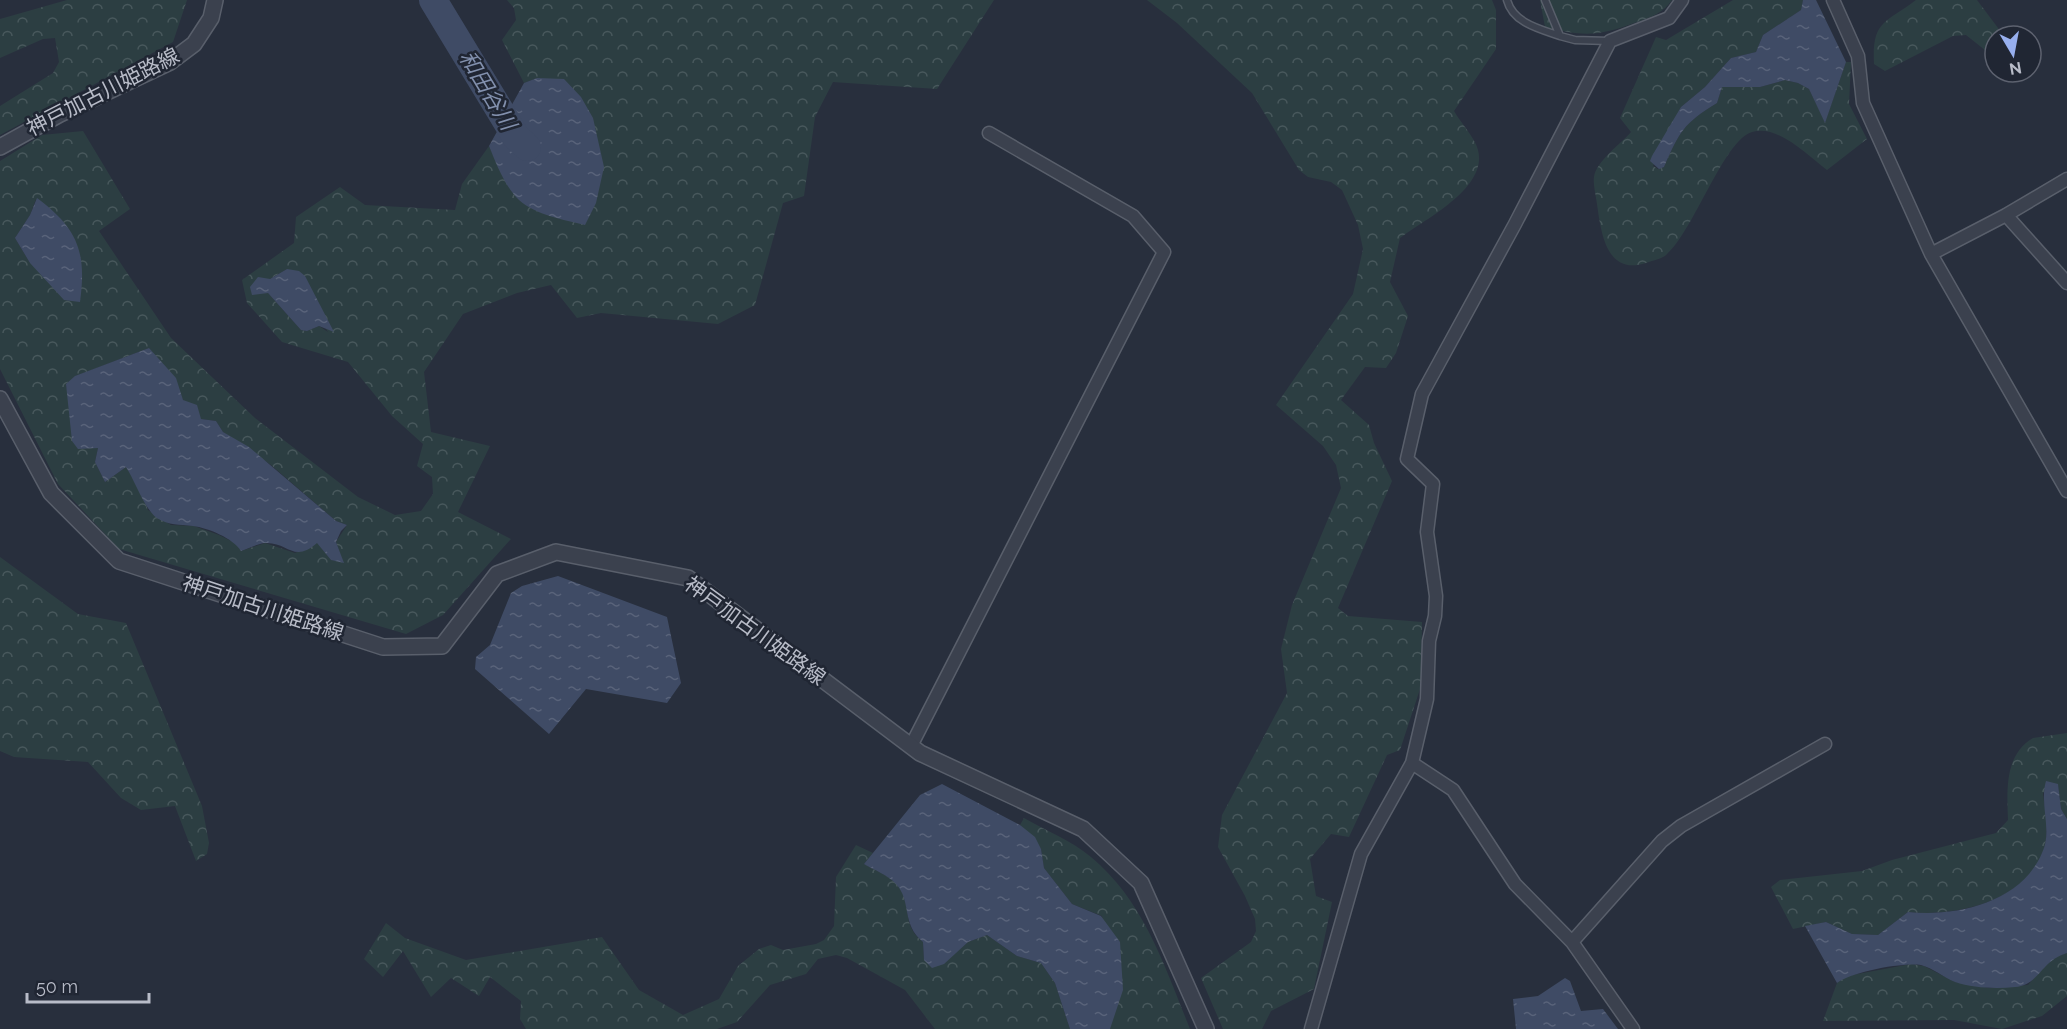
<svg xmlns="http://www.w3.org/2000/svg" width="2067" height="1029" font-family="Raleway,'Noto Sans JP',sans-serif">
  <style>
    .forest { fill: url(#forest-crowns); fill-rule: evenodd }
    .water { fill: url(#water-ripples) }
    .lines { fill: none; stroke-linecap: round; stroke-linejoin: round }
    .river { stroke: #3f4b65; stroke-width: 28 }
    .service-casing { stroke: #595f6b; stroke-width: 9 }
    .minor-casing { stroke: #595f6b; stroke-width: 15 }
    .tertiary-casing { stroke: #595f6b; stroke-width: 18 }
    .service { stroke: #3b414e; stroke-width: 6 }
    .minor { stroke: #3b414e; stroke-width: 12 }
    .tertiary { stroke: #3b414e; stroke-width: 15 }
    .labels { text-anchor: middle; stroke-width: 5; stroke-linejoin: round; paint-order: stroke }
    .street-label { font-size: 21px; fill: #b8bcc8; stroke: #202633 }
    .water-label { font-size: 22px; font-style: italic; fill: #8290ad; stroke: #202633 }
  </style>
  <defs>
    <pattern id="forest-crowns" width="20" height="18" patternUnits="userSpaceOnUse" patternTransform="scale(1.5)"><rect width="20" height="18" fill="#2c3e42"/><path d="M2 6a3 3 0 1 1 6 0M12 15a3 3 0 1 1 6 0" fill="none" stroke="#48585c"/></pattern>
    <pattern id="water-ripples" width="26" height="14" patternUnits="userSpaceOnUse" patternTransform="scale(1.5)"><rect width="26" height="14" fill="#3f4b65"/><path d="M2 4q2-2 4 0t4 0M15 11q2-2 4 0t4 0" fill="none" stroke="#59637a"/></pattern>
  </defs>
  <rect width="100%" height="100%" fill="#282f3d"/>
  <path class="forest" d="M67 0H187L173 42 0 135V106L53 73 59 62 55 38 43 39 0 58V19Z
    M507 0H994L937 89 833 82 815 117 804 196 783 203 755 305 718 324 601 313 577 318 551 285 517 293 463 314 424 372 431 432 490 446 458 512 511 539 443 615 406 634 119 549 58 484 0 369V161L42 135 83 131 130 209 99 231 171 338 255 418 358 497 395 515 421 511 433 494 432 477 417 466 423 444 392 416 348 362 282 342 247 303 242 280 294 243 296 217 340 187 365 205 455 210 462 184 489 146 500 170 537 78 524 83 502 40 516 20 514 8ZM36 199 30 263 15 238 30 215ZM287 269 328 332 319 326 307 331 301 330 268 293 262 292 270 279ZM149 348 183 400 201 419 216 421 223 432 271 465 336 521 347 525 336 542 343 562 331 560 317 542 295 553 265 543 241 551 237 544 219 535 194 526 171 525 148 510 140 489 126 467 105 482 95 462 98 448 71 412 66 384 76 376Z
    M1147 0H1492L1496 10V49L1454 111C1461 123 1475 138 1478 150 1488 188 1425 219 1400 238L1390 282 1408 316 1396 353 1386 368 1365 367 1341 400 1369 425 1374 443 1392 481 1338 608 1348 616 1422 622 1421 686 1400 750 1387 755 1349 837 1331 834 1310 859 1316 896 1332 902 1314 989 1271 1011 1262 1029H1223L1201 978 1251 942 1256 931 1255 919 1245 896 1218 847 1222 815 1287 693 1281 649 1292 605 1341 488 1336 465 1323 446 1276 405 1353 294 1363 249 1358 225 1342 190 1331 182 1308 177 1299 170 1252 93 1177 23Z
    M1540 0H1672C1663 13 1652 17 1637 22 1599 36 1585 37 1545 27Z
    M1733 0H1803L1801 10 1763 35 1756 52 1731 58 1705 87 1681 107 1653 166 1658 169 1664 167C1680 131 1683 124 1717 103L1722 87H1760L1785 80 1798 83 1809 89 1825 122 1846 62H1851L1849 104 1867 139 1827 170C1808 156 1778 124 1752 132 1724 140 1694 230 1667 254 1663 259 1653 260 1646 263 1606 276 1601 232 1597 204 1596 196 1593 185 1594 177 1596 161 1621 144 1631 132L1620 118 1656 37 1666 40Z
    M1916 0H1977L2004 36H1995V58L1966 35 1953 36 1885 71 1874 64C1872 21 1884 24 1916 0Z
    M0 557 78 614 126 623 202 806 209 843 207 854 196 861 175 806 141 810 121 798 88 762 14 757 0 751Z
    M2067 733V819L2061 809 2058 785 2043 793C2045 812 2050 833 2043 852 2025 902 1954 917 1908 912L1878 935 1852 934 1826 922 1793 929 1771 887 1780 880 1862 871 1892 860 1996 833 2008 820C2007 791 2004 755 2033 738Z
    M1024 818C1045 830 1072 841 1091 857 1144 901 1165 967 1190 1029H1110L1102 916 1072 904 1044 868 1041 849 1020 825Z
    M856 845 873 853 864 864C876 871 896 878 902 891 911 912 903 926 923 942L924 960 944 963 968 942 987 935 1017 956 1041 963 1055 983 1070 1029H935L905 990 847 958 836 955 818 959 806 974 770 985 737 1022 717 1029H526L520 1019 521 1001 490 977 479 996 451 978 431 997 403 951 383 977 364 959 386 923 405 938 466 960 602 937 639 990 683 1015 719 999 738 966 759 949 771 945 783 950 816 944 824 940 834 926 836 877Z
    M2067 953V996L2042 1016 2002 1029 1954 1020 1823 1021 1837 983 1847 976 1911 964 1924 966 1955 982 1989 988 2028 985 2053 957Z"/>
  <path class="water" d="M1803 0H1816L1846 62 1825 123 1809 89 1798 83 1785 80 1760 87H1722L1717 103C1683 124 1680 131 1664 167L1659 169 1650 161 1652 156 1681 107 1705 87 1731 58 1756 52 1763 35 1801 10Z
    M537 78 564 79 581 97 593 118 604 167 596 203 585 225C564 220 536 215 519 200 505 187 496 163 489 146L524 83Z
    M37 198C77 228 87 251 80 302L64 300 30 263 15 238 30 215Z
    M287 269 299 271 305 276 334 332 319 326 307 331 301 330 268 293 252 295 250 287 258 277 270 279Z
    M149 348 176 378 183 400 197 405 201 419 216 421 223 432 249 447 336 521 347 525 341 531 336 542 344 563 331 560 317 543C293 564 288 541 264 543 257 544 248 549 241 551 233 538 208 528 193 526 179 524 169 526 157 518 145 510 135 481 126 467L105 482 95 462 98 448 78 449 72 441 66 384 75 376Z
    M558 576 667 617 681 683 667 703 586 689 549 734 475 669 476 657 490 645 511 593 522 586Z
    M2046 781 2058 784 2061 809 2067 819V953C2040 961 2040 985 2015 987 1996 989 1973 988 1955 982 1943 977 1933 968 1921 965 1902 962 1851 972 1837 983L1805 926 1826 922 1852 934 1878 935 1908 912C1956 917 2021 903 2042 853 2053 830 2039 805 2046 781Z
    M942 784 1020 825 1035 837 1041 849 1044 868 1072 904 1101 916 1120 942 1123 990 1110 1029H1070L1055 983 1041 963 1017 956 987 935 968 942 944 964 932 968 924 960 923 942C901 924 912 901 896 884 888 875 874 870 864 864L920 795Z
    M1565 978 1570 981 1581 1011 1603 1009 1618 1029H1516L1513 999 1538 996Z"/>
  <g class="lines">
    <path class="river" d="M433 0 516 137 527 147"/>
    <g class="service-casing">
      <path id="service" d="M1507 0C1513 23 1540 29 1560 36
        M1545 0 1560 36 1575 40 1609 41"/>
    </g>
    <g class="minor-casing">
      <path id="minor" d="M1833 0 1858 56 1863 103 1931 254
        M2067 179 2006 215 1931 254 2067 491
        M2006 215 2067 283
        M911 746 1164 252 1133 216 989 133
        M1572 942 1662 841 1681 826 1825 744
        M1311 1029 1361 854 1412 763
        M1633 1029 1572 942 1515 884 1453 790 1412 763 1427 699 1429 641 1435 616 1436 596 1427 532 1433 484 1407 459 1422 394 1515 224 1610 41 1669 18 1682 0"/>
    </g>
    <g class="tertiary-casing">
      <path id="tertiary" d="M0 147 60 114 170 62 194 44 211 18 215 0
        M0 399 51 493 119 561 383 647 442 646 497 574 556 552 688 578 920 753 1083 829 1141 883 1206 1029"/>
    </g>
    <use href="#service" class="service"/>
    <use href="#minor" class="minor"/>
    <use href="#tertiary" class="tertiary"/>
  </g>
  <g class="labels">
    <g class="street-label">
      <text transform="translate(103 92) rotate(-27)" y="7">神戸加古川姫路線</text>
      <text transform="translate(263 608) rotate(18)" y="7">神戸加古川姫路線</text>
      <text transform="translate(755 631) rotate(36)" y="7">神戸加古川姫路線</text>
    </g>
    <g class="water-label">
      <text transform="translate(488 90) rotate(59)" y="8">和田谷川</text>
    </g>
  </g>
  <g transform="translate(2013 54) rotate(170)"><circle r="28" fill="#202633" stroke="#5d626f" stroke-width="1.5"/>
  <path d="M0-4.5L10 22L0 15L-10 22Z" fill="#97afee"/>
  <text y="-9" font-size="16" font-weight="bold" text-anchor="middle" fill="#b8bcc8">N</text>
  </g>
  <path d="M27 993v9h122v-9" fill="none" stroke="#b8bcc8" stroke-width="3"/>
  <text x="36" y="993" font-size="18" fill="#b8bcc8" stroke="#202633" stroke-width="4.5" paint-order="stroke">50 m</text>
</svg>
